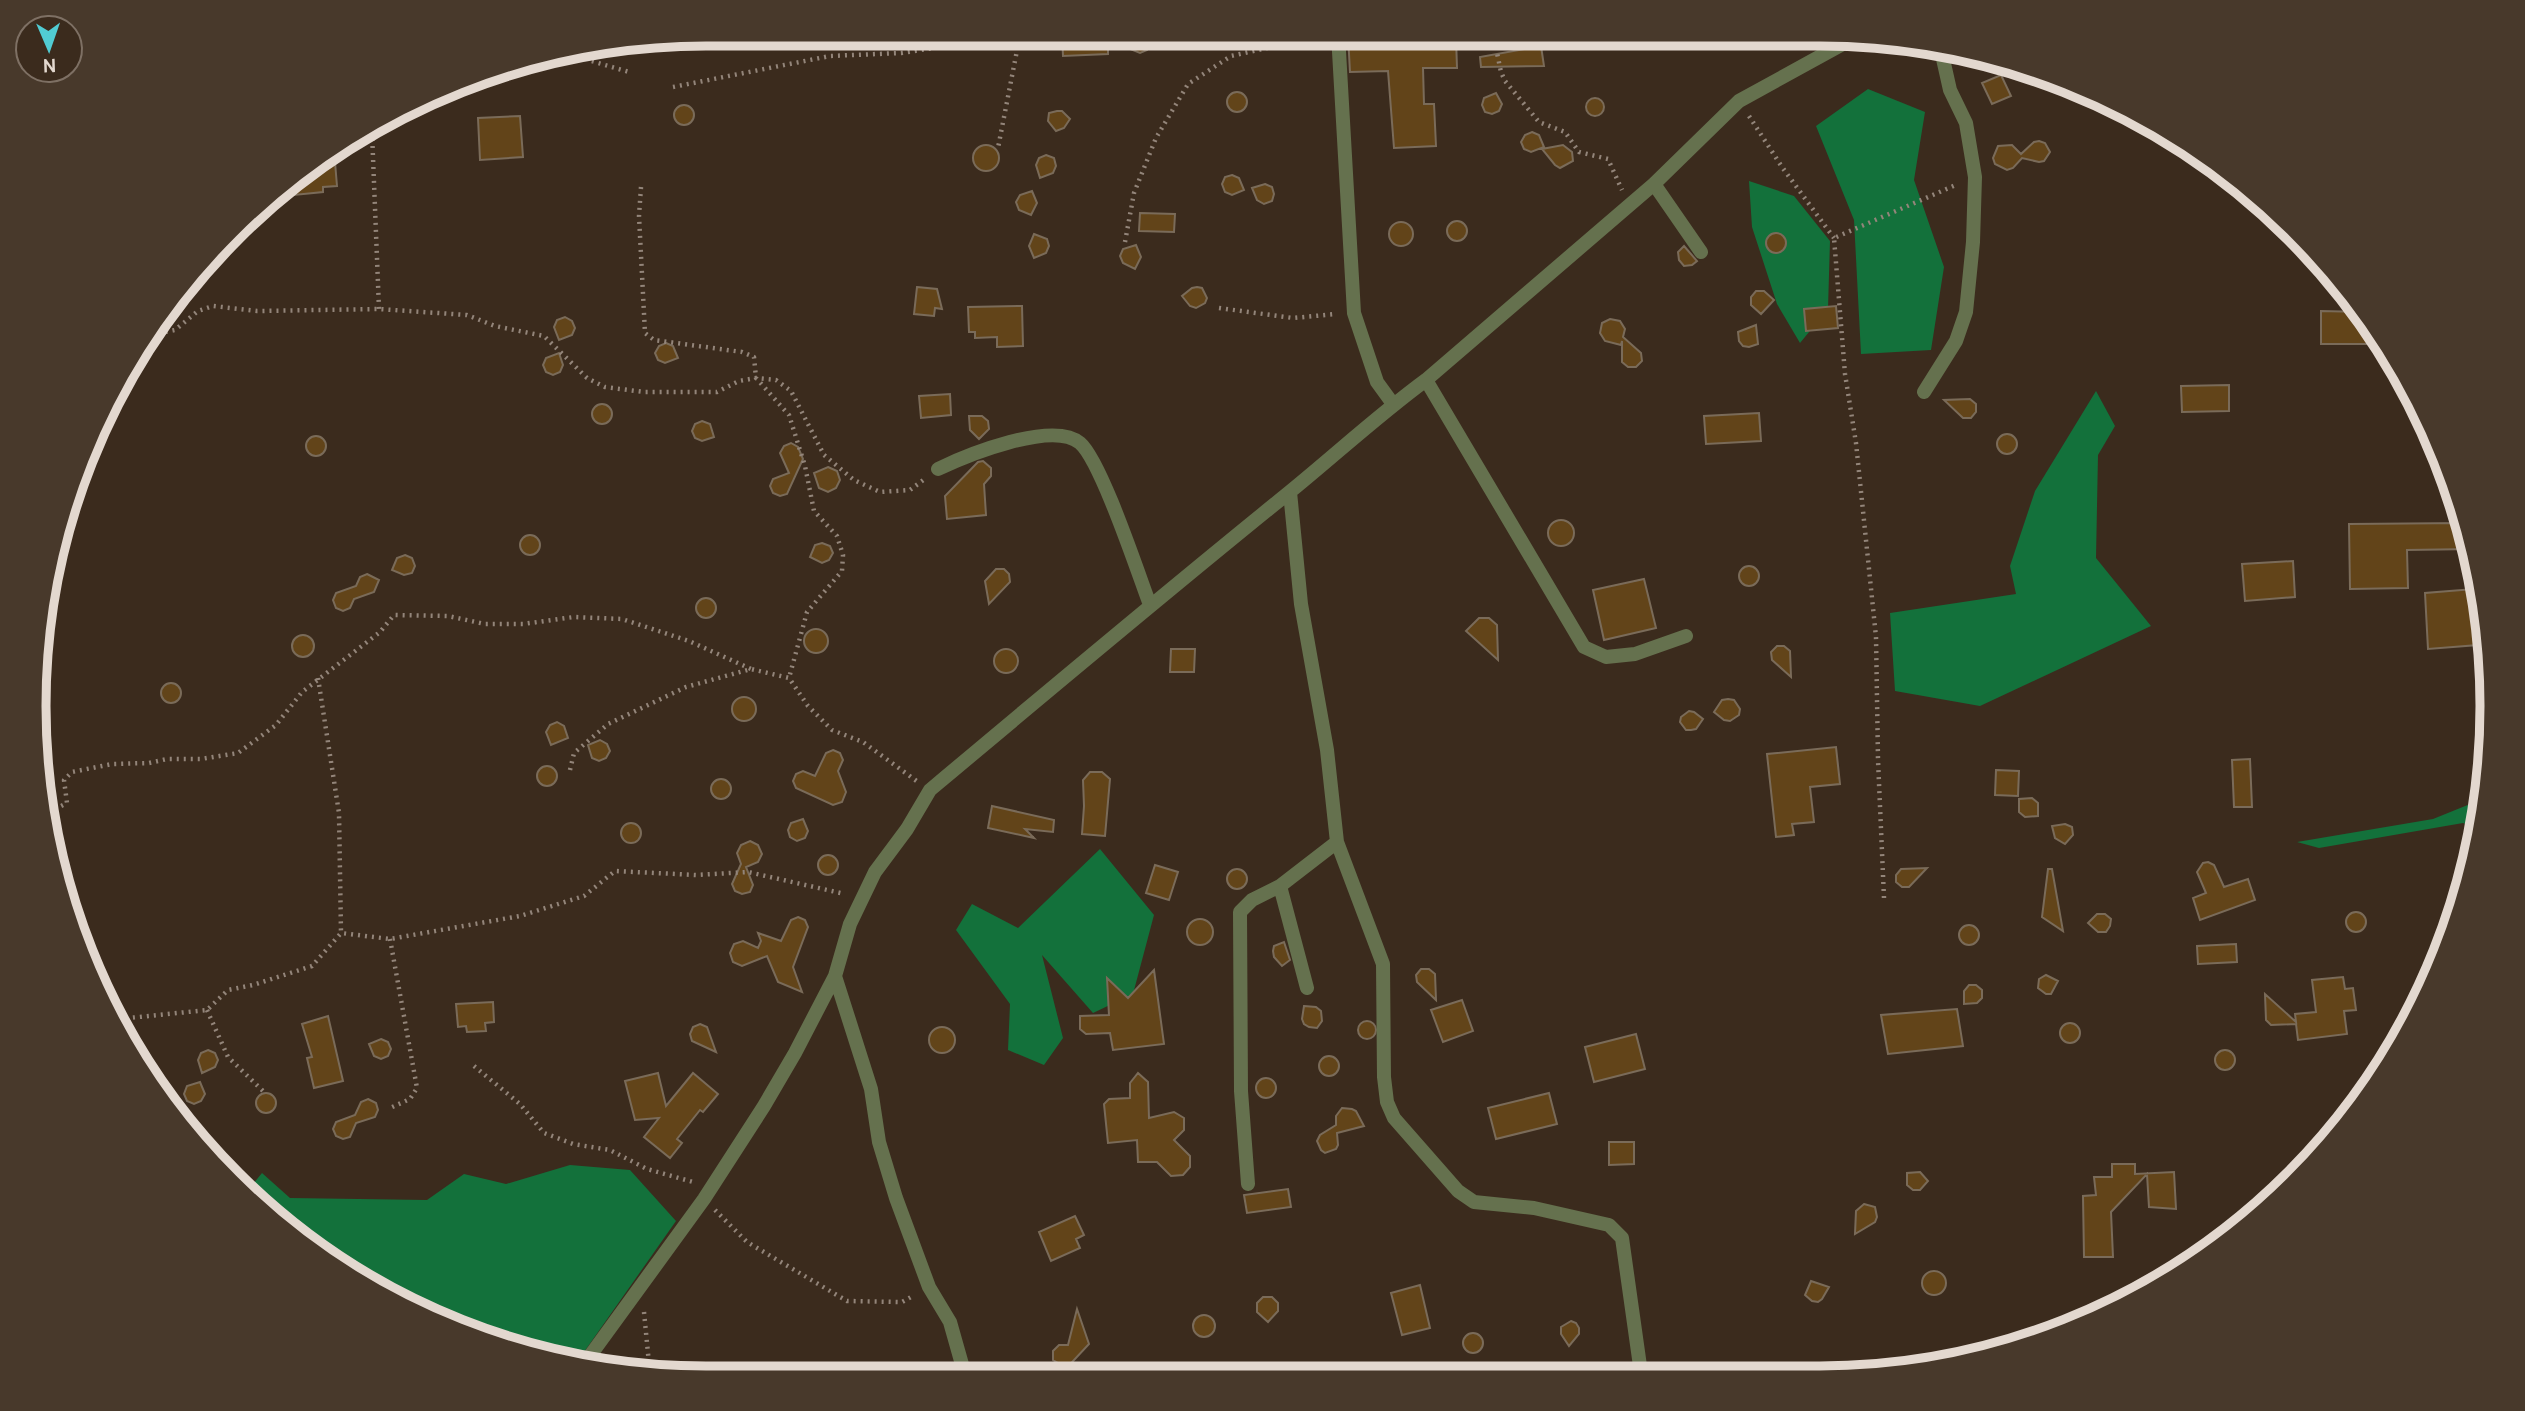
<svg xmlns="http://www.w3.org/2000/svg" width="2525" height="1411" font-family="Cabin,sans-serif">
  <style>
    .forest { fill: #13713b }
    .building { fill: #624419; stroke: #7a6b59; stroke-width: 2 }
    .lines { fill: none; stroke-linecap: round; stroke-linejoin: round }
    .path { stroke: #93857a; stroke-width: 4.5; stroke-dasharray: 2 5; stroke-linecap: butt }
    .street { stroke: #65714e; stroke-width: 14 }
    .rim { fill: none; stroke: #e3d8cf; stroke-width: 9 }
  </style>
  <rect width="100%" height="100%" fill="#3b2b1d"/>
  <path class="forest" d="M1868 89 1925 112 1914 180 1944 267 1931 350 1861 354 1854 220 1816 126Z
    M1749 181 1794 196 1830 241 1828 309 1800 343 1777 304 1752 227Z
    M2096 391 2115 426 2098 455 2096 558 2151 626 1980 706 1895 691 1890 613 2016 594 2010 566 2035 491Z
    M2485 798 2478 829 2463 823 2319 848 2297 842 2433 819Z
    M1100 849 1154 915 1133 994 1093 1013 1042 955 1063 1038 1044 1065 1008 1050 1010 1004 956 930 972 904 1018 928Z
    M570 1165 630 1170 676 1221 577 1362 531 1355 369 1287 249 1189 262 1173 290 1198 427 1200 464 1174 506 1184Z"/>
  <path class="building" d="M1062 34H1108V54L1063 56Z
    M1137 34H1147L1150 43 1147 50 1140 53 1113 42Z
    M1422 34 1423 39 1456 38 1457 68H1423L1424 104H1434L1436 146 1394 148 1388 71 1350 72 1348 35Z
    M1541 46 1544 66 1481 67 1480 57Z
    M2001 75 2011 96 1992 104 1982 83Z
    M1227 102a10 10 0 1 1 20 0a10 10 0 1 1-20 0Z
    M1496 93 1502 104 1499 111 1492 114 1485 112 1482 105 1484 98Z
    M1586 107a9 9 0 1 1 18 0a9 9 0 1 1-18 0Z
    M674 115a10 10 0 1 1 20 0a10 10 0 1 1-20 0Z
    M1057 111H1062L1070 119 1064 128 1056 131 1048 121 1049 113Z
    M520 116 523 157 480 160 478 118Z
    M1532 132 1539 135 1544 147 1531 152 1524 149 1521 142 1525 135Z
    M2039 141 2045 143 2050 152 2044 161 2039 162 2022 158 2013 168 2007 170 1995 164 1993 158 1998 146 2012 145 2021 154 2034 142Z
    M973 158a13 13 0 1 1 26 0a13 13 0 1 1-26 0Z
    M1563 145 1572 152 1573 161 1560 168 1555 165 1542 149Z
    M1046 155 1054 158 1056 166 1053 173 1040 178 1036 165 1039 158Z
    M325 157V163L335 162 337 186 323 187V192L294 195 292 177 297 172Z
    M1232 175 1239 178 1244 190 1232 195 1225 192 1222 184 1225 177Z
    M1265 184 1272 187 1274 194 1272 201 1264 204 1257 200 1252 188Z
    M1032 191 1037 203 1031 215 1019 210 1016 202 1020 195Z
    M1140 213 1175 214 1174 232 1139 231Z
    M1447 231a10 10 0 1 1 20 0a10 10 0 1 1-20 0Z
    M1389 234a12 12 0 1 1 24 0a12 12 0 1 1-24 0Z
    M1766 243a10 10 0 1 1 20 0a10 10 0 1 1-20 0Z
    M1034 234 1047 239 1049 246 1046 253 1034 258 1029 246Z
    M1136 245 1141 257 1135 269 1123 263 1120 256 1123 249Z
    M1684 246 1697 261 1692 265 1684 266 1679 260 1678 252Z
    M917 287 937 289 942 309 935 308 934 316 914 314Z
    M1197 287 1202 288 1207 298 1205 303 1196 308 1190 306 1182 296 1192 288Z
    M1756 291H1764L1774 300 1761 314 1751 305V297Z
    M1022 306 1023 346 997 347V337L975 338V332H969L968 307Z
    M1836 306 1838 328 1806 331 1804 309Z
    M2321 311 2363 312 2369 322 2368 344H2321Z
    M565 317 572 321 575 328 572 335 559 340 554 327 557 320Z
    M1610 319 1620 321 1625 329 1623 337 1641 353 1642 361 1636 367H1628L1622 362V341L1621 345 1605 341 1600 333 1602 323Z
    M1756 325 1758 344 1749 347 1743 346 1739 341 1738 332Z
    M666 343 673 346 678 358 665 363 658 360 655 353 659 346Z
    M559 353 563 365 560 372 553 375 546 372 543 365 546 358Z
    M2229 385V411L2182 412 2181 386Z
    M950 394 951 415 921 418 919 396Z
    M1970 399 1976 404V412L1971 418H1963L1944 400Z
    M592 414a10 10 0 1 1 20 0a10 10 0 1 1-20 0Z
    M1759 413 1761 441 1706 444 1704 416Z
    M969 416H982L988 421 989 429 979 439 970 430Z
    M702 421 710 424 714 437 702 441 695 438 692 431 695 424Z
    M1997 444a10 10 0 1 1 20 0a10 10 0 1 1-20 0Z
    M306 446a10 10 0 1 1 20 0a10 10 0 1 1-20 0Z
    M791 443 798 447 803 459 787 494 780 496 773 493 770 486 773 479 789 473 780 453 784 446Z
    M983 461 991 468V476L984 484 986 515 947 519 945 496 978 462Z
    M828 467 837 471 840 480 836 488 828 492 819 488 814 473Z
    M1548 533a13 13 0 1 1 26 0a13 13 0 1 1-26 0Z
    M2465 523 2472 549 2407 550 2408 588 2350 589 2349 524Z
    M520 545a10 10 0 1 1 20 0a10 10 0 1 1-20 0Z
    M822 543 830 546 833 553 829 560 822 563 810 557 815 545Z
    M405 555 412 558 415 566 412 573 404 575 392 570 397 558Z
    M2293 561 2295 597 2245 601 2242 564Z
    M1739 576a10 10 0 1 1 20 0a10 10 0 1 1-20 0Z
    M996 569H1004L1009 574 1010 582 989 604 985 581Z
    M367 574 379 580 374 592 354 599 350 608 343 611 336 608 333 600 336 593 356 586 360 577Z
    M1644 579 1656 628 1604 640 1593 590Z
    M2474 589 2478 645 2428 649 2425 593Z
    M696 608a10 10 0 1 1 20 0a10 10 0 1 1-20 0Z
    M1479 618H1489L1497 625 1498 660 1466 631Z
    M804 641a12 12 0 1 1 24 0a12 12 0 1 1-24 0Z
    M292 646a11 11 0 1 1 22 0a11 11 0 1 1-22 0Z
    M1777 646H1784L1790 651 1791 677 1772 660 1771 652Z
    M1171 649H1195L1194 672H1170Z
    M994 661a12 12 0 1 1 24 0a12 12 0 1 1-24 0Z
    M161 693a10 10 0 1 1 20 0a10 10 0 1 1-20 0Z
    M732 709a12 12 0 1 1 24 0a12 12 0 1 1-24 0Z
    M1728 699 1734 700 1740 709 1739 715 1730 721 1724 720 1714 712 1722 700Z
    M1689 711 1694 712 1703 719 1696 729 1691 730H1686L1680 722 1681 717Z
    M557 722 564 726 568 738 551 745 546 732 550 725Z
    M600 740 607 744 610 751 606 758 599 761 592 758 588 745Z
    M1836 747 1840 784 1810 787 1814 822 1792 824 1794 835 1776 837 1767 754Z
    M833 750 840 753 843 760 838 771 846 792 842 802 833 805 796 788 793 781 796 774 803 771 815 776 826 753Z
    M2250 759 2252 807H2234L2232 760Z
    M537 776a10 10 0 1 1 20 0a10 10 0 1 1-20 0Z
    M1996 770 2019 771 2018 796 1995 795Z
    M1090 772H1102L1110 779 1105 836 1082 834 1084 806 1083 780Z
    M711 789a10 10 0 1 1 20 0a10 10 0 1 1-20 0Z
    M2032 798 2038 803V816L2025 817 2019 812V799Z
    M992 806 1054 820 1053 832 1025 829 1034 838 988 828Z
    M803 819 808 831 805 838 797 841 790 837 788 830 791 823Z
    M621 833a10 10 0 1 1 20 0a10 10 0 1 1-20 0Z
    M2065 824 2072 827 2073 835 2065 844 2055 838 2052 826Z
    M750 841 758 845 762 854 758 862 746 867 753 885 750 892 742 894 735 891 732 884 741 864 737 853 741 845Z
    M818 865a10 10 0 1 1 20 0a10 10 0 1 1-20 0Z
    M2208 862 2214 865 2224 887 2248 879 2255 900 2200 920 2193 898 2206 893 2197 872 2203 863Z
    M1155 865 1178 872 1169 900 1146 893Z
    M1927 868 1909 887H1902L1896 882V875L1901 869Z
    M2048 869H2052L2063 931 2042 917Z
    M1227 879a10 10 0 1 1 20 0a10 10 0 1 1-20 0Z
    M2346 922a10 10 0 1 1 20 0a10 10 0 1 1-20 0Z
    M2097 914H2105L2111 919 2110 926 2106 932H2098L2088 923Z
    M798 917 805 920 808 927 793 967 802 992 778 982 767 956 742 966 733 962 730 953 734 944 743 941 758 948 761 941 758 933 781 941 791 920Z
    M1187 932a13 13 0 1 1 26 0a13 13 0 1 1-26 0Z
    M1959 935a10 10 0 1 1 20 0a10 10 0 1 1-20 0Z
    M1284 942 1290 960 1282 966 1274 957 1273 951 1274 946Z
    M2236 944 2237 962 2198 964 2197 946Z
    M1421 969H1429L1435 974 1436 1000 1417 982 1416 975Z
    M1154 970 1164 1044 1113 1050 1110 1033 1086 1034 1080 1029V1016L1109 1015 1107 978 1128 998Z
    M2046 975 2058 981 2051 994H2046L2038 988 2039 979Z
    M2343 977 2345 989 2353 988 2356 1010 2344 1011 2347 1034 2298 1040 2296 1024 2271 1025 2266 1020 2265 994 2296 1022 2295 1014 2316 1012 2312 980Z
    M1969 985H1976L1982 990V998L1977 1003 1964 1004V991Z
    M1462 1000 1473 1031 1443 1042 1431 1010Z
    M493 1002 494 1022 485 1023 486 1031 467 1032 466 1026 458 1027 456 1004Z
    M1304 1006 1316 1007 1321 1011 1322 1021 1317 1028 1309 1027 1304 1024 1302 1019Z
    M1957 1009 1963 1046 1888 1054 1881 1015Z
    M328 1016 343 1081 314 1088 307 1058 312 1057 302 1024Z
    M1358 1030a9 9 0 1 1 18 0a9 9 0 1 1-18 0Z
    M2060 1033a10 10 0 1 1 20 0a10 10 0 1 1-20 0Z
    M700 1024 707 1027 716 1052 692 1041 690 1034 693 1027Z
    M929 1040a13 13 0 1 1 26 0a13 13 0 1 1-26 0Z
    M1636 1034 1645 1069 1594 1082 1585 1047Z
    M381 1039 388 1042 391 1049 388 1056 381 1059 374 1056 369 1044Z
    M2215 1060a10 10 0 1 1 20 0a10 10 0 1 1-20 0Z
    M208 1050 215 1053 218 1060 215 1067 202 1073 198 1060 201 1053Z
    M1319 1066a10 10 0 1 1 20 0a10 10 0 1 1-20 0Z
    M658 1073 666 1106 693 1073 718 1094 703 1112 700 1110 677 1139 682 1143 670 1158 644 1137 659 1118 635 1120 625 1081Z
    M1138 1073 1148 1082 1149 1118 1174 1112 1184 1118V1130L1174 1140 1190 1156V1167L1183 1175 1171 1176 1157 1162H1138L1137 1140 1108 1143 1104 1104 1109 1099 1130 1098V1083Z
    M1256 1088a10 10 0 1 1 20 0a10 10 0 1 1-20 0Z
    M200 1082 205 1094 201 1101 194 1104 187 1101 184 1094 187 1086Z
    M1549 1093 1557 1124 1496 1139 1488 1108Z
    M256 1103a10 10 0 1 1 20 0a10 10 0 1 1-20 0Z
    M368 1099 376 1103 378 1110 375 1117 356 1123 350 1137 343 1139 336 1136 333 1129 336 1122 355 1115 361 1102Z
    M1342 1108 1352 1109 1356 1111 1364 1126 1337 1133 1338 1145 1336 1149 1325 1153 1321 1150 1317 1141 1320 1135 1336 1125V1116Z
    M1609 1142H1634V1164L1609 1165Z
    M2112 1164H2135V1174L2174 1172 2176 1209 2149 1207 2147 1174 2111 1212 2113 1257H2084L2083 1196 2096 1195 2094 1177H2112Z
    M1920 1172 1928 1181 1920 1190H1913L1907 1185V1173Z
    M1288 1189 1291 1207 1247 1213 1244 1195Z
    M1864 1204 1875 1207 1877 1217 1875 1222 1855 1234 1856 1211Z
    M1075 1216 1084 1235 1076 1239 1080 1248 1051 1261 1039 1232Z
    M1922 1283a12 12 0 1 1 24 0a12 12 0 1 1-24 0Z
    M1811 1281 1829 1287 1822 1299 1818 1302 1812 1301 1805 1295Z
    M1420 1285 1430 1328 1402 1335 1391 1293Z
    M1263 1297H1272L1278 1303V1311L1268 1322 1257 1312V1303Z
    M1077 1309 1089 1344 1060 1375 1063 1366 1053 1360V1351L1059 1345H1068Z
    M1193 1326a11 11 0 1 1 22 0a11 11 0 1 1-22 0Z
    M1571 1321 1576 1323 1579 1328V1334L1569 1346 1561 1334V1327Z
    M1463 1343a10 10 0 1 1 20 0a10 10 0 1 1-20 0Z"/>
  <g class="lines">
    <path class="path" d="M1493 34 1501 72 1505 81 1539 122 1565 132 1579 152 1608 159 1622 190
      M580 54 588 60 629 72
      M673 87 830 56 901 53 1020 35 998 148
      M1749 116 1782 167 1834 238
      M372 132 379 309
      M641 187 639 216 645 333 654 340 742 352 754 357 756 378 789 415 805 466 814 511 837 536 843 555 842 571 807 612 789 678
      M1125 242 1134 193 1156 138 1188 84 1231 56 1321 36
      M1219 308 1293 318 1336 314
      M145 336 175 330 198 311 213 306 257 311 379 309 467 315 495 326 544 336 587 378 605 387 644 392H717L739 381 756 378 776 380 791 391 824 455 854 480 880 492 910 490 926 478
      M318 678 339 813 341 933
      M570 770 574 753 608 724 686 687 751 669 789 678 808 706 832 730 863 742 918 782
      M48 808 55 809 67 803 64 780 72 772 112 764 149 763 167 759H201L238 753 276 725 302 692 380 632 394 615 448 616 485 624H523L574 617 622 619 689 641 751 669
      M1884 898 1878 760 1876 637 1856 443 1845 374 1834 238 1958 184
      M390 939 417 1088 410 1099 390 1108
      M207 1010 228 1057 265 1093
      M119 1019 207 1010 228 990 253 985 312 966 341 933 390 939 520 916 584 896 615 871 696 875 748 872 845 894
      M474 1066 520 1104 544 1133 573 1144 610 1150 647 1169 693 1182
      M715 1210 747 1242 847 1301 902 1302 913 1296
      M644 1312 650 1374"/>
    <path class="street" d="M1338 34 1354 313 1377 382 1393 404
      M1654 184 1701 252
      M1426 380 1584 647 1606 657 1635 654 1686 636
      M1924 392 1956 341 1966 312 1973 242 1975 177 1966 123 1950 90 1941 50
      M938 469C967 455 1053 420 1080 443 1101 461 1138 573 1150 605
      M1290 492 1301 604 1327 750 1337 842 1383 964 1384 1077 1387 1102 1394 1118 1458 1191 1474 1202 1534 1208 1609 1225 1622 1238 1641 1373
      M1280 886 1307 988
      M835 976 871 1089 879 1142 896 1198 929 1287 950 1322 965 1375
      M1248 1184 1241 1091 1240 912 1252 900 1280 886 1337 842
      M584 1364 704 1199 764 1106 795 1053 835 976 850 924 875 872 907 829 930 790C1048 691 1166 592 1286 495 1333 457 1377 416 1426 380L1654 184 1739 101 1859 35"/>
  </g>
  <path d="M0 0H2525V1411H0ZM706 46H1820A660 660 0 0 1 2480 706V706A660 660 0 0 1 1820 1366H706A660 660 0 0 1 46 706V706A660 660 0 0 1 706 46Z" fill="#48392b" fill-rule="evenodd"/>
  <path class="rim" d="M706 46H1820A660 660 0 0 1 2480 706V706A660 660 0 0 1 1820 1366H706A660 660 0 0 1 46 706V706A660 660 0 0 1 706 46Z"/>
  <g transform="translate(49 49) rotate(178)"><circle r="33" fill="#3b2b1d" stroke="#7e7064" stroke-width="2"/>
  <path d="M0-5L12 26L0 18L-12 26Z" fill="#51ccd3"/>
  <text y="-10" font-size="19" font-weight="bold" text-anchor="middle" fill="#e3d8cf">N</text>
  </g>
</svg>
